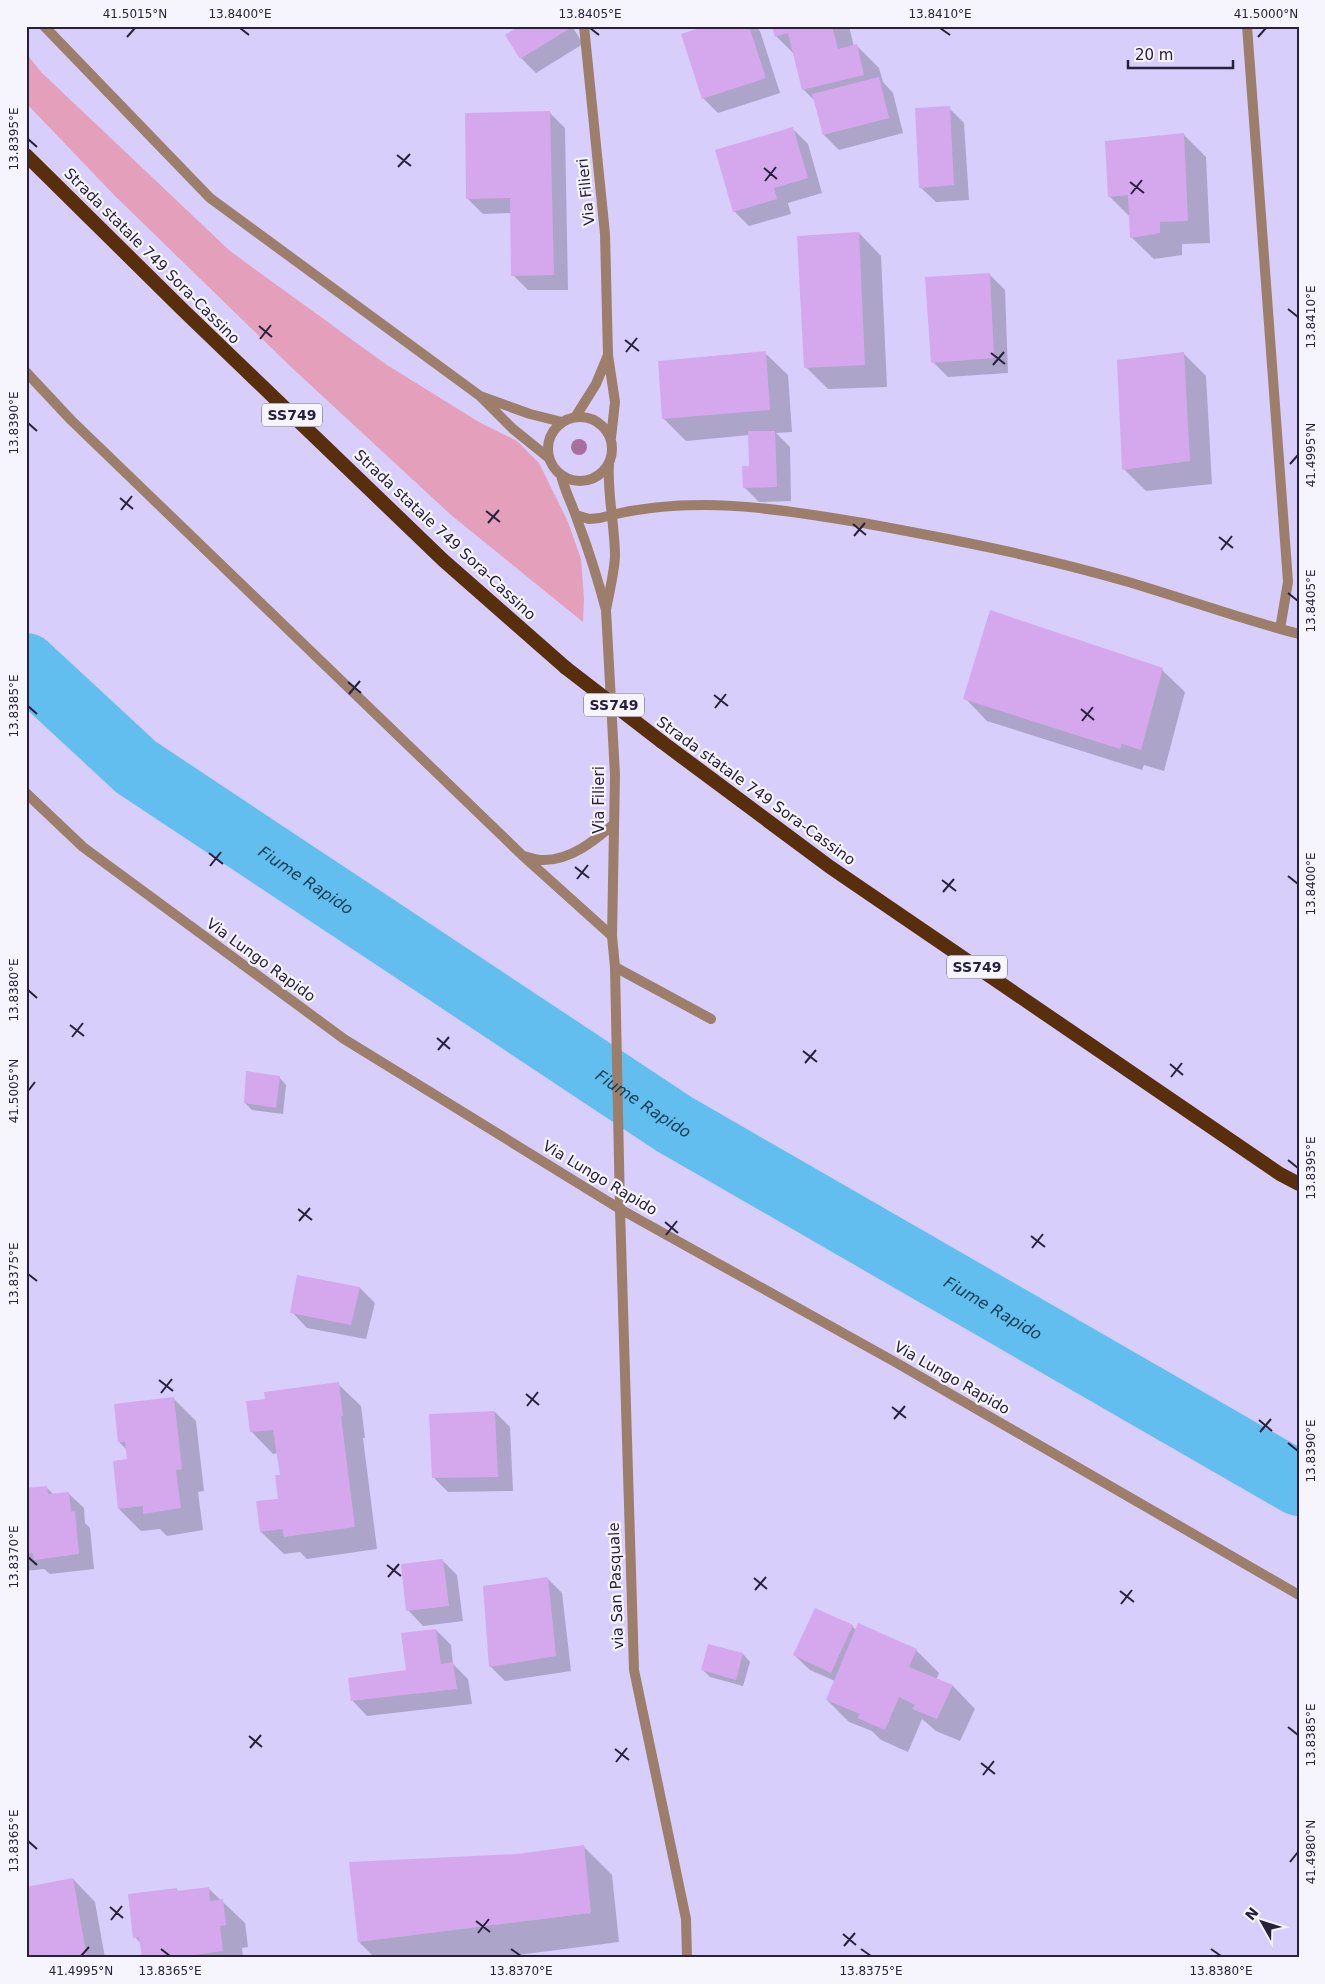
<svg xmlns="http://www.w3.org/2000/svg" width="1325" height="1984" font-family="'DejaVu Sans',sans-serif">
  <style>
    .grass { fill: #e4a0bb }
    .shadow { fill: #0003 }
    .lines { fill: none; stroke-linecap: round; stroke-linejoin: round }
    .river { stroke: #62beee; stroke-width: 64 }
    .building { fill: #d5a8ed }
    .service { stroke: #9d7e6b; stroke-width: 10 }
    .minor { stroke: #9d7e6b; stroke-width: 10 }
    .trunk { stroke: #592e0c; stroke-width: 14 }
    .trunk-bridge { stroke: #592e0c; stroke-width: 14 }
    .tree { fill: #a96e9f }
    .ticks { fill: none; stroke: #28213e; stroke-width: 2 }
    .labels { text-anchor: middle; stroke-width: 4.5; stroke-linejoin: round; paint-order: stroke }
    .shield { fill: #f6f5fd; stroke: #666177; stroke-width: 1 }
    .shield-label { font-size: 14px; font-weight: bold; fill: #28213e }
    .street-label { font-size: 15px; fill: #28213e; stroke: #f6f5fd }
    .water-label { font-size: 16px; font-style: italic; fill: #143c50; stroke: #f6f5fd }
    .neatline { fill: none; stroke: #28213e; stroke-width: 2 }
    .ticks-label { font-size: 12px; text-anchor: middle; fill: #28213e }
  </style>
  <rect width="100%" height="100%" fill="#d7cefc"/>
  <path class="grass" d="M26 53 41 72 230 251 387 365 479 422 517 441 539 463 568 522 581 559 584 598 583 622 451 515 290 366 115 196 26 103Z"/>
  <path class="shadow" d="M521 26H572L583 44 536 73 521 58 507 35Z
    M710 26H755L760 31 780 93 718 113 703 98Z
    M773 26H849L854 47 857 46 879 68 883 82 893 93 903 133 839 150 824 135 816 102 803 89 795 55 776 36Z
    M949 108 964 123 969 200 936 202 920 187Z
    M550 113 565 128 568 290H528L513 275 512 213 483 214 468 199Z
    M793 129 808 144 822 193 788 203 791 214 749 226 734 211Z
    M1184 135 1206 157 1210 243 1182 244V255L1154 259 1131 237 1130 217 1109 196Z
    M859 233 881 256 887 387 828 389 806 367Z
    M990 275 1005 290 1008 373 948 377 933 362Z
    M765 353 788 375 792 432 776 433 790 447 791 501 759 502 744 487 751 468 750 435 686 441 664 419Z
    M1184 354 1206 376 1212 484 1146 491 1124 469Z
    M1162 670 1185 692 1164 771 1144 765 1142 770 987 721 965 698Z
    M279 1077 286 1085 283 1114 252 1110 245 1103Z
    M360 1288 375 1303 366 1339 307 1328 292 1312Z
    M338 1384 361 1406 365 1438H363L377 1549 307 1559 300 1552 284 1554 261 1532 257 1502 279 1500 281 1476 278 1453 273 1454 251 1431 267 1400Z
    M173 1398 196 1421 204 1491 198 1492 203 1530 167 1536 160 1529 141 1531 119 1509 129 1460 127 1450 119 1442Z
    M495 1412 510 1427 513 1491 448 1492 433 1477Z
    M46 1487 54 1495 68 1493 84 1508 85 1523 90 1528 94 1569 50 1574 44 1569 26 1571V1498Z
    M442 1560 457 1575 463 1621 423 1626 408 1610Z
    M547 1578 562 1593 571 1671 505 1681 490 1666Z
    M852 1626 856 1630 916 1650 939 1673 936 1680 953 1686 975 1709 960 1741 936 1731 922 1719 908 1752 881 1740 872 1731 849 1722 827 1700 835 1681 810 1670 794 1655Z
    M436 1630 451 1645 453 1664 468 1679 472 1704 367 1716 352 1700 407 1671Z
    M709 1645 743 1654 750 1662 743 1686 710 1677 703 1670Z
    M583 1846 612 1875 619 1942 494 1958H375L359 1942 517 1855Z
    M73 1879 95 1902 105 1958H26Z
    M208 1888 245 1923 248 1947 242 1948 243 1958H143L141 1944 135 1937 176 1889 180 1892Z"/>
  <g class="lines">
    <path class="river" id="s1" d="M26 665 136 767 674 1124 1299 1484"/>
  </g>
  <path class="building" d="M519 26H567L569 29 520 59 505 35Z
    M706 26H749L766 78 702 99 681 34Z
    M772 26H832L838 49 857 44 864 75 802 90 788 33 775 37Z
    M879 77 889 118 823 135 812 94Z
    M950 106 954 185 919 188 915 108Z
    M550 111 554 275 511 276 510 198 466 199 465 113Z
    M793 127 808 178 774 188 777 199 733 212 715 150Z
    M1184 133 1188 221 1160 222V233L1130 238 1128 195 1108 197 1105 141Z
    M859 232 865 365 804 368 797 236Z
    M990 273 994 358 931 363 925 277Z
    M766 351 770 410 662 419 658 361Z
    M1184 352 1190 461 1122 470 1117 360Z
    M748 431H775L777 487 743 488 742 466H749Z
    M990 610 1163 668 1141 750 1122 744 1120 749 963 699Z
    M246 1071 280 1076 276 1108 244 1103Z
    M297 1275 360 1287 351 1325 290 1313Z
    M339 1382 343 1416H341L355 1527 284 1537 282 1529 260 1532 256 1501 278 1499 275 1475H280L273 1430 250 1432 246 1401 265 1399 264 1392Z
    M174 1397 182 1469 176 1470 181 1508 143 1514V1506L118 1509 113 1461 127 1459 125 1442H118L114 1404Z
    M495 1411 498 1477 432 1478 429 1414Z
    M47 1486 48 1494 69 1492 71 1512 75 1511 79 1554 34 1560 33 1553 26 1554V1488Z
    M443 1559 449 1606 406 1611 401 1564Z
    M548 1577 556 1656 489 1667 483 1586Z
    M815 1608 853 1625 831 1673 793 1655Z
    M858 1623 917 1649 909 1667 953 1685 937 1719 912 1709 915 1705 899 1697 885 1730 857 1718 860 1714 826 1700Z
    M436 1629 441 1664 453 1662 457 1689 351 1701 348 1678 406 1670 401 1633Z
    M708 1644 743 1653 736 1680 701 1670Z
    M584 1845 591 1913 358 1942 349 1862 517 1854Z
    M73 1878 87 1958H26V1887Z
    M209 1887 210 1901 223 1899 226 1925 220 1926 223 1951 173 1958H142L139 1937 133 1938 128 1894 177 1888V1891Z"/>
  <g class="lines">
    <path class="service" d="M615 967 711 1019"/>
    <path class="minor" d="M44 26 210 198 480 396
      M584 26 605 234 608 355
      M1247 26 1288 582 1280 629
      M26 372 71 420 522 855 612 936
      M576 416 596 384 608 355 615 402 611 438
      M548 449a32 32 0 1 1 64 0a32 32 0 1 1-64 0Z
      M549 458 513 429 480 396 530 414 562 422
      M561 475C565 492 573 506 578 522 589 551 598 580 606 610 609 593 614 574 615 557 615 525 607 495 609 464
      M576 515 589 519 600 518C687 494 776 508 863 523 951 539 1039 556 1125 581 1183 598 1240 619 1299 634
      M606 610 615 775 612 936 615 967 620 1209 634 1670 686 1919 687 1958
      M26 793 83 847 344 1039 620 1209 895 1362 1299 1595
      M523 856C529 857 536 860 542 860 570 861 594 841 614 824"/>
    <path class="trunk" d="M26 155 183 310 443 560 566 668
      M662 742 830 867 1280 1174 1299 1184"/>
    <path class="trunk-bridge" d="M566 668 662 742"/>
  </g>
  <circle class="tree" cx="579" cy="447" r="8"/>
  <path class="ticks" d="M240 28 249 35M590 28 599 35M940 28 950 35M127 37 135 28M1258 37 1266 28M28 139 37 147M397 155 411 166M398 167 410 154M764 168 777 179M765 181 776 167M1130 182 1144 193M1131 194 1142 180M1288 309 1298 317M259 326 272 337M260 339 271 325M625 340 639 351M626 352 637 338M991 353 1005 364M993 365 1004 352M28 423 37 431M1290 464 1298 455M120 498 133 509M121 510 132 496M486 511 500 522M488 523 499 510M853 524 866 535M854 536 865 523M1219 537 1233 548M1221 550 1232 536M1288 593 1298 601M348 682 361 693M349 694 360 681M714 695 728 706M28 706 37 714M715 708 726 694M1081 709 1094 720M1082 721 1093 707M209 853 223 864M210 866 221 852M575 867 589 878M1288 876 1298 884M577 879 588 865M942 880 956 891M943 892 954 879M28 990 37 998M70 1025 84 1036M72 1037 83 1023M437 1038 450 1049M438 1050 449 1037M803 1051 817 1062M805 1063 816 1050M1170 1064 1183 1075M1171 1077 1182 1063M28 1091 35 1082M1288 1160 1298 1168M298 1209 312 1220M299 1221 310 1208M665 1222 678 1233M666 1235 677 1221M1031 1236 1045 1247M1032 1248 1043 1234M28 1274 37 1281M159 1380 173 1391M161 1393 172 1379M526 1394 539 1405M527 1406 538 1392M892 1407 906 1418M894 1419 905 1406M1259 1420 1272 1431M1260 1432 1271 1419M1288 1443 1298 1451M28 1557 37 1565M387 1565 401 1576M388 1577 399 1564M754 1578 767 1589M755 1590 766 1577M1120 1591 1134 1602M1121 1604 1132 1590M1288 1727 1298 1735M249 1736 262 1747M250 1748 261 1735M615 1749 629 1760M616 1762 627 1748M981 1763 995 1774M983 1775 994 1761M28 1841 37 1849M1290 1862 1298 1852M110 1907 123 1918M111 1920 122 1906M476 1921 490 1932M478 1933 489 1919M843 1934 856 1945M844 1946 855 1933M161 1949 170 1956M511 1949 521 1956M861 1949 871 1956M1211 1949 1221 1956M81 1956 89 1947"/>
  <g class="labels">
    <g class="shield">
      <rect x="262" y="403.5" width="60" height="23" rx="4"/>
      <rect x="584" y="693.5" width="60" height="23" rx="4"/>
      <rect x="947" y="955.5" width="60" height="23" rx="4"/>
    </g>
    <g class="shield-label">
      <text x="292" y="420">SS749</text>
      <text x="614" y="710">SS749</text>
      <text x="977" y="972">SS749</text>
    </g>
    <g class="street-label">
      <text transform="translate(586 192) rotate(-96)" y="5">Via Filieri</text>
      <text transform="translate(152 256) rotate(45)" y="5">Strada statale 749 Sora-Cassino</text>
      <text transform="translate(445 535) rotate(43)" y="5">Strada statale 749 Sora-Cassino</text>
      <text transform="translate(756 791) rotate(36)" y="5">Strada statale 749 Sora-Cassino</text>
      <text transform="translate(599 800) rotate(-90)" y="5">Via Filieri</text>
      <text transform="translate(261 960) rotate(36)" y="5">Via Lungo Rapido</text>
      <text transform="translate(600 1178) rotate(31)" y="5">Via Lungo Rapido</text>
      <text transform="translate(952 1378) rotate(30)" y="5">Via Lungo Rapido</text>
      <text transform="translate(616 1586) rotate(-92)" y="5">via San Pasquale</text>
    </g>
    <g class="water-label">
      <text dy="6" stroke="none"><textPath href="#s1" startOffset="354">Fiume Rapido</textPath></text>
      <text dy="6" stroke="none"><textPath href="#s1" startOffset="759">Fiume Rapido</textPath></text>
      <text dy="6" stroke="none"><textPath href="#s1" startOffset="1164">Fiume Rapido</textPath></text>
    </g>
  </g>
  <rect width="1325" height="1984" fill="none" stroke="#f6f5fd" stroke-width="55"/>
  <g transform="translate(1262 1922) rotate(309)" stroke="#f6f5fd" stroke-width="4" paint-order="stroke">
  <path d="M0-4L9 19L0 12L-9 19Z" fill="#28213e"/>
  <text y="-8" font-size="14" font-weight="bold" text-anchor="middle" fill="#28213e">N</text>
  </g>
  <path d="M1128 60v8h105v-8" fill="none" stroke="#28213e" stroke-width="2.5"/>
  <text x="1135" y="60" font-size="15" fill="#28213e" stroke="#f6f5fd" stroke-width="4" paint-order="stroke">20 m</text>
  <rect x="28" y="28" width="1270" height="1928" class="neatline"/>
  <g class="ticks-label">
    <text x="135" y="18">41.5015°N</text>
    <text x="240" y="18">13.8400°E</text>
    <text x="590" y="18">13.8405°E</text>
    <text x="940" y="18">13.8410°E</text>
    <text x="1266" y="18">41.5000°N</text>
    <text transform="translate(14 139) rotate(-90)" y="4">13.8395°E</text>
    <text transform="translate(1311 317) rotate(-90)" y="4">13.8410°E</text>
    <text transform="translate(14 423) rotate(-90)" y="4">13.8390°E</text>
    <text transform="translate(1311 455) rotate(-90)" y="4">41.4995°N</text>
    <text transform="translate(1311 601) rotate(-90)" y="4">13.8405°E</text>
    <text transform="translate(14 706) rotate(-90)" y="4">13.8385°E</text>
    <text transform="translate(1311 884) rotate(-90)" y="4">13.8400°E</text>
    <text transform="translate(14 990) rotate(-90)" y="4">13.8380°E</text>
    <text transform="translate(14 1091) rotate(-90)" y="4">41.5005°N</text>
    <text transform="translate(1311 1168) rotate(-90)" y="4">13.8395°E</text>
    <text transform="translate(14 1274) rotate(-90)" y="4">13.8375°E</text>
    <text transform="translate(1311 1451) rotate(-90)" y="4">13.8390°E</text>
    <text transform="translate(14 1557) rotate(-90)" y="4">13.8370°E</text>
    <text transform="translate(1311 1735) rotate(-90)" y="4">13.8385°E</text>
    <text transform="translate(14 1841) rotate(-90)" y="4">13.8365°E</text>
    <text transform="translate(1311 1852) rotate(-90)" y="4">41.4980°N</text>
    <text x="81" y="1975">41.4995°N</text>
    <text x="170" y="1975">13.8365°E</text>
    <text x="521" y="1975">13.8370°E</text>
    <text x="871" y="1975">13.8375°E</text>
    <text x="1221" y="1975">13.8380°E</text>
  </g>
</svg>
